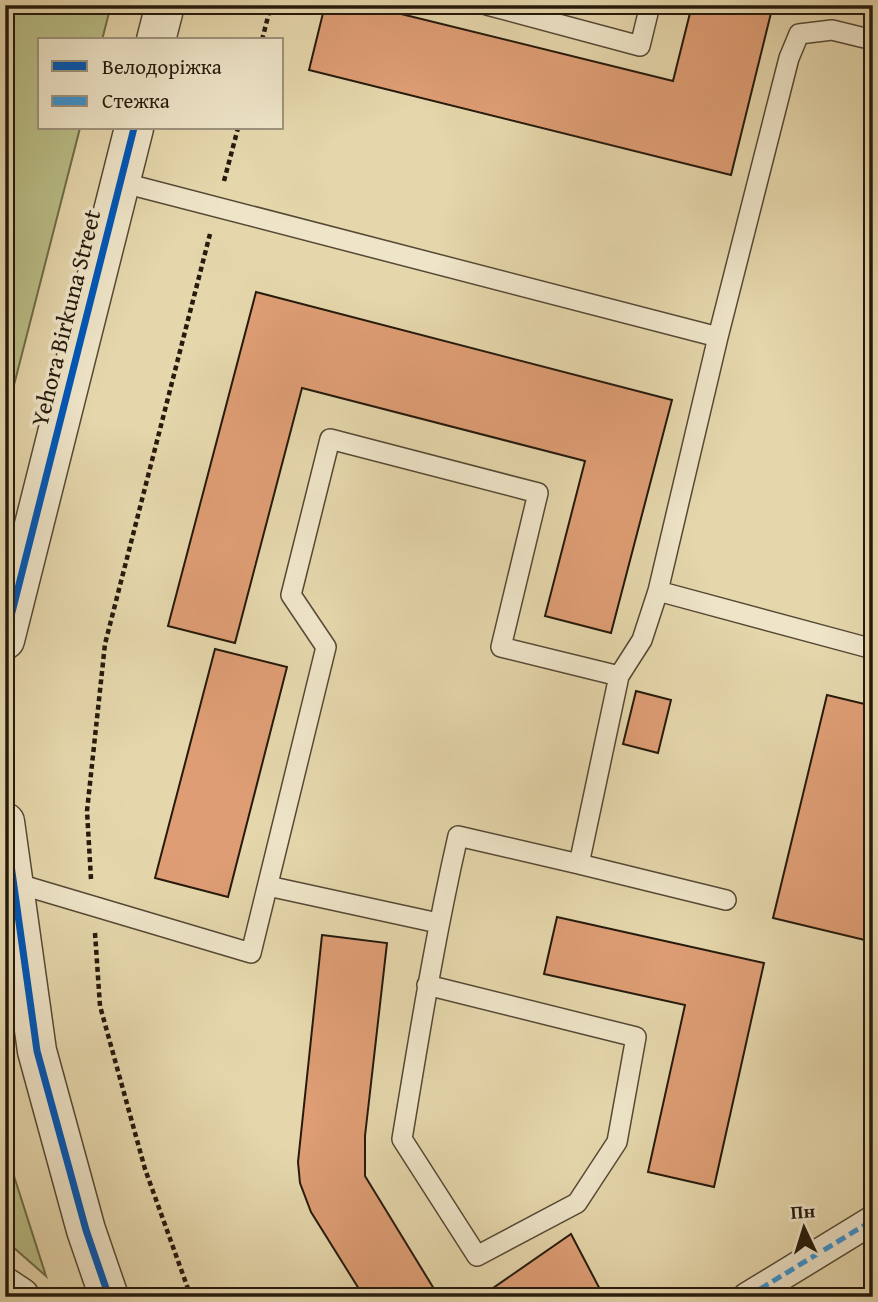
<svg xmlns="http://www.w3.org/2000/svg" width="878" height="1302" font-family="'Gentium Book Plus',serif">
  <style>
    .green { fill: #b9bd86; stroke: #6f6c49; stroke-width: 2 }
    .building { fill: #de9d74; stroke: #251a0c; stroke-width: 2 }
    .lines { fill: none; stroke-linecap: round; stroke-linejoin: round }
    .service-casing { stroke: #554934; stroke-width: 22 }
    .pedestrian-casing { stroke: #554934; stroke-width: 31 }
    .tertiary-casing { stroke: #554934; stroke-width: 41 }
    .path { stroke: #251a0c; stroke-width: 4.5; stroke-dasharray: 5 3.5; stroke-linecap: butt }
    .service { stroke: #eee4c8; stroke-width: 19 }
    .pedestrian { stroke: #eee4c8; stroke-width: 28 }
    .tertiary { stroke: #eee4c8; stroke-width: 38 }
    .quiet { stroke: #3b94d2; stroke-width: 5; stroke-dasharray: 10 5; stroke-linecap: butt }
    .cycleway-casing { stroke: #eee4c8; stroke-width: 11 }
    .cycleway { stroke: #0057b8; stroke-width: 7 }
    .labels { text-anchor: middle; stroke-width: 7; stroke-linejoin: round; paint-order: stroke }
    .street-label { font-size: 24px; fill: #251a0c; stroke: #eee4c8 }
  </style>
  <rect width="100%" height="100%" fill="#e5d6ab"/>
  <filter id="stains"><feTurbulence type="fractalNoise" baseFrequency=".00286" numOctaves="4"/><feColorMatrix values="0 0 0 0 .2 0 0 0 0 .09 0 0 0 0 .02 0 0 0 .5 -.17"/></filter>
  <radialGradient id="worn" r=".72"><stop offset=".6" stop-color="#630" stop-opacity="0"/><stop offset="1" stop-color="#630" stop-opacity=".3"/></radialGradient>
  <path class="green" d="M5 5H111L102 40H40V128H80L5 420Z
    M5 1148 46 1276 5 1240Z"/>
  <path class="building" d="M325 5H391L389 11 673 81 692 5H773L731 175 309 70Z
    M256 292 672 400 611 633 545 616 585 461 302 388 235 643 168 626Z
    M215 649 287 667 228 897 155 878Z
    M636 691 671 700 658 753 623 744Z
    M827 695 873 706V843L866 871 873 872V942L773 918Z
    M557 917 764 963 714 1187 648 1172 685 1005 544 974Z
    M322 935 387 943 365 1136V1176L439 1297H364L311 1212 300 1183 298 1162Z
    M571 1234 604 1297H480Z"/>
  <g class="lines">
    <g class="service-casing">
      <path id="service" d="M487 5 640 46 650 5
        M120 182 718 337
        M658 591 873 649
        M579 864 726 900
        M12 882 251 953 326 647 291 595 330 439 538 493 501 647 619 676
        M268 886 438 923
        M427 985 636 1037 617 1142 577 1203 477 1256 402 1139C419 1037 435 936 458 836L579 864 619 676 642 640 658 591 718 337 789 58 799 34 832 30 873 40"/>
    </g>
    <g class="pedestrian-casing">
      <path id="pedestrian" d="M747 1297 873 1220"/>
    </g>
    <g class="tertiary-casing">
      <path id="tertiary" d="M156 40 165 5
        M5 640 134 128
        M5 822 37 1051 86 1230 109 1297
        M5 1287 20 1297"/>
    </g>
    <path class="path" d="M262 40 271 5
      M224 181 238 128
      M91 879 87 811 105 644 210 234
      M95 933 100 1006 145 1169 191 1297"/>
    <use href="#service" class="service"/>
    <use href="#pedestrian" class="pedestrian"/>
    <use href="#tertiary" class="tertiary"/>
    <path class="quiet" d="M747 1297 873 1220"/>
    <g class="cycleway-casing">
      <path id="cycleway" d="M5 640 134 128
        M5 822 37 1051 86 1230 109 1297"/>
    </g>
    <use href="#cycleway" class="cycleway"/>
  </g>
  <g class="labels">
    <g class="street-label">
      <text transform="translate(66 318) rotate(-76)" y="8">Yehora Birkuna Street</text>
    </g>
  </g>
  <rect width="878" height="1302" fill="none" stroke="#e5d6ab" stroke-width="28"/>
  <rect x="7" y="7" width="864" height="1288" fill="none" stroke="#251a0c" stroke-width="3.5"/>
  <rect x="14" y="14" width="850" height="1274" fill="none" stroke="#251a0c" stroke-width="2"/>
  <rect x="38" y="38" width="245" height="91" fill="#eee4c8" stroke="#9e937d" stroke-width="2"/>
  <rect x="52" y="61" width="35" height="10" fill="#0057b8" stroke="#9e937d" stroke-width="2"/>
  <text x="102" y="74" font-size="21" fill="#251a0c">Велодоріжка</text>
  <rect x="52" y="96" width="35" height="10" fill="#3b94d2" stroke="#9e937d" stroke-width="2"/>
  <text x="102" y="108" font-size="21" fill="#251a0c">Стежка</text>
  <g transform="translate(804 1228) rotate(356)" stroke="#eee4c8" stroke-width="5" paint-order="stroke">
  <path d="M0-5L12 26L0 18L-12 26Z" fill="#251a0c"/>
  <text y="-10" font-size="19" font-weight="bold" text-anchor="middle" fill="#251a0c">Пн</text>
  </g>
  <rect width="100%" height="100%" filter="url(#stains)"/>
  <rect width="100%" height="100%" fill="url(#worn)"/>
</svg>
